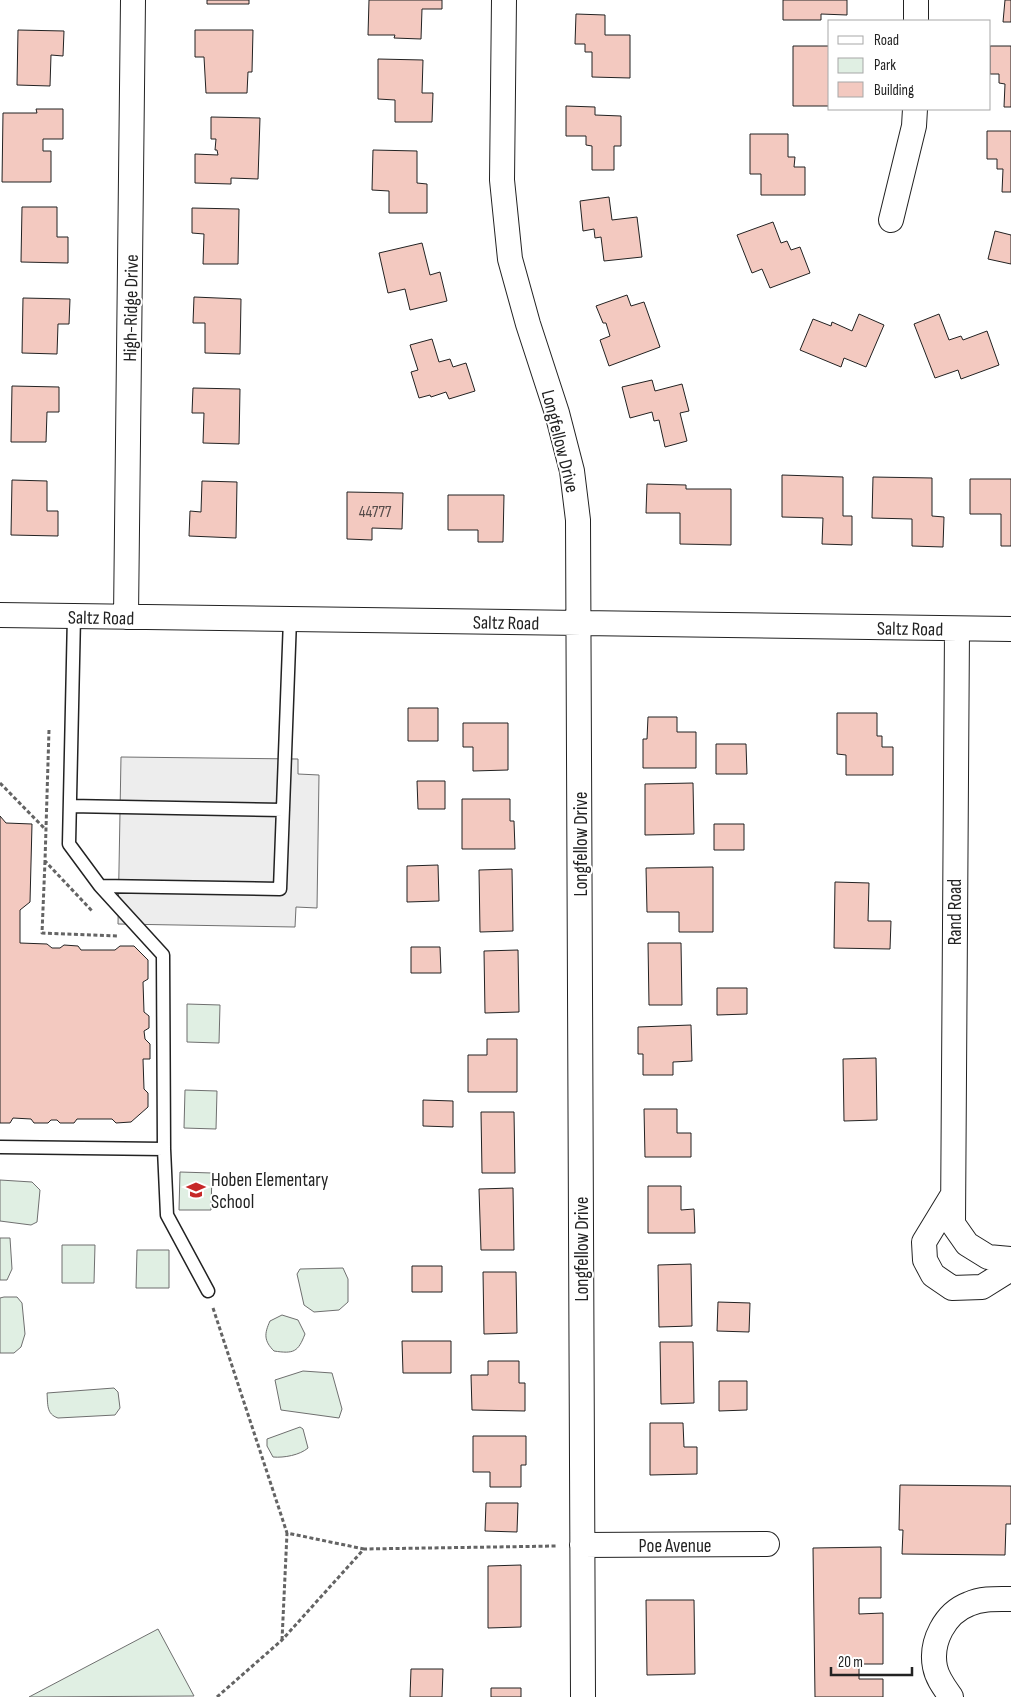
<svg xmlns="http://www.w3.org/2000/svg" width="1011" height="1697" font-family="'Sofia Sans Condensed',sans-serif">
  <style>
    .green { fill: #e0efe3; stroke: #6f6f6f }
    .parking { fill: #ededed; stroke: #6f6f6f }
    .building { fill: #f3c9c0; stroke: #222 }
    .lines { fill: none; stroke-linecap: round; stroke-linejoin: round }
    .service-casing { stroke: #222; stroke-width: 15 }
    .minor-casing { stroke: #222; stroke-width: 26 }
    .path { stroke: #646464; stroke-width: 3; stroke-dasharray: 4 2.5; stroke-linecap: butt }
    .service { stroke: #fff; stroke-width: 12 }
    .minor { stroke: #fff; stroke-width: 24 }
    .labels { text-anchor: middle; stroke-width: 4; stroke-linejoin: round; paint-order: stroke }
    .number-label { font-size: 16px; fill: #564c4a }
    .street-label { font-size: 19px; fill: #222; stroke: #fff }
    .poi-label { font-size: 19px; fill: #222; stroke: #fff; text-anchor: start }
  </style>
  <rect width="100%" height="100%" fill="#fff"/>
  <path class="green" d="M187 1004 220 1005 219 1043 187 1042Z
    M185 1090 217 1091 216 1129 184 1128Z
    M180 1172 212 1173 211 1210H179Z
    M0 1180 32 1182 40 1190 37 1222 31 1225 0 1221Z
    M0 1238H10L12 1269 7 1280H0Z
    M62 1245H95L94 1283H62Z
    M137 1250H169V1288H136Z
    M343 1268 348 1279V1302L339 1310 314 1312 304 1305 297 1274 300 1269Z
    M4 1297H17L22 1303 25 1334 21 1347 14 1353H0V1298Z
    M282 1315 298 1320 305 1334C298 1352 294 1354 274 1351 264 1341 264 1334 270 1321Z
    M303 1371 332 1373 342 1409 339 1418 281 1410 275 1380Z
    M114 1388 118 1392 120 1408 115 1415 58 1418C46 1414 48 1404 47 1393Z
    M300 1427 303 1429 308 1448C300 1455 284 1458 273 1457L267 1446V1439Z
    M158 1629 194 1696 29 1697Z"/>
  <path class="parking" d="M121 757 298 759V774L319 775 317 908 296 907 295 927 118 924Z"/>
  <path class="building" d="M207 0H249V4H207Z
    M369 0H442V9H422L421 39 394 38 395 35H368Z
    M783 0H847V15L821 14V20H783Z
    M1005 0H1011V22H1003Z
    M576 14 605 15V35H630V78L592 77V52H585V44H575Z
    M18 30 64 31 63 56 51 55 50 86 17 85Z
    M195 30H253L252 72H248L247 93H206L204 57H195Z
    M793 46H830V106H793Z
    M990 46H1011V107H1004L1005 84 999 83V74H990Z
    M378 59 423 60 422 93H433L432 122H395V100L378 99Z
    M566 106 595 107V115L621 116V146H614V170H592V146L586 145V136H566Z
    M36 109H63V139H43V151H51V182H2L3 113H37Z
    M211 117 260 118 258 179 231 178V184L195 183V154L218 155 217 150H215L216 139H211Z
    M987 131H1011V192H1002L1003 169H997V159H987Z
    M750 134H788V157H795L794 167H805V195H761V174H750Z
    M373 150 417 151V183L427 184V213H389V191L372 190Z
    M609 197 612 220 637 217 642 257 604 261 601 237 595 238 594 229 583 231 580 201Z
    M22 207H57V237H68V263L21 262Z
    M192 208 239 209 238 264H203L204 234 192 233Z
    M773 222 781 243 787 241 791 250 800 247 810 273 770 288 762 269 752 273 737 235Z
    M995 231 1011 235V264L988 259Z
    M422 243 430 275 440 272 447 301 410 310 405 289 388 293 379 253Z
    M627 295 631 306 644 302 660 347 609 366 600 340 610 336 606 323H603L596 306Z
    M194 297 241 299 240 354 205 353V323H193Z
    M23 298 70 299 69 324H58L57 354 22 353Z
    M859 314 884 325 866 367 844 358 841 367 800 350 813 319 831 326 832 322 852 331Z
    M939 314 949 340 961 336 963 340 987 331 999 365 961 379 958 370 935 378 914 324Z
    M432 339 439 362 450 359 453 367 466 363 475 391 449 399 446 392 431 397 430 395 419 398 411 372 418 370 410 345Z
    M652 380 655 391 682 384 689 411 680 413 687 441 665 447 659 420 654 421 652 412 630 418 622 387Z
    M12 386 59 387V412H47L46 442H11Z
    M193 388 240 389 239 444 203 443 204 413H192Z
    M782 475 843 477V516H852V545L822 544 823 518 782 517Z
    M873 477 932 478V516L944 517 943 547 912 546V519L872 518Z
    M970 479H1011V546H1001V514H970Z
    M12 480 47 481V511H58V536L11 535Z
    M202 481 237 482 236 538 189 536 190 511 201 512Z
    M647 484 686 485V489H731V545L680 544V513H646Z
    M347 492 403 493 402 529 372 528V540L347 539Z
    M448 495H504L503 542H478V530H448Z
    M408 708H438V741H408Z
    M837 713H877V736H882V747H893V775H846V755L837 754Z
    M648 717H677V732H696V768H643V739H647Z
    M463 723H508V770L473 771V747H463Z
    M716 744H746L747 774H716Z
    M417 781H445V809H418Z
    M693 783 694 834 645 835V784Z
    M462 799H510V821H514L515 849H462Z
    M0 816 6 823 32 824 30 902 20 910V943L47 944 52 948H60L64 945 78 946 81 950H115L120 946H134L148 960V979L143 982 144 1012 149 1016V1028L144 1031 145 1039 150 1044V1059H143L144 1089 148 1093V1107L131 1122 116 1123 112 1119H77L74 1123H60L57 1120H51L48 1123H34L31 1119 13 1118 10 1123H0Z
    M714 824H744V850H714Z
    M438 865 439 901 407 902V866Z
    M713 867V932H679V912H647L646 868Z
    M512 869 513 931 480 932 479 870Z
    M835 882 869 883 868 921H891L890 949 834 948Z
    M648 943H681L682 1005H649Z
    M411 947H440L441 973H411Z
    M518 950 519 1012 485 1013 484 951Z
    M717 988H747V1014L717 1015Z
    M691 1025 692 1061 673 1062V1075H643V1054H638V1027Z
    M487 1039H517V1092H468V1055H487Z
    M876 1058 877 1120 844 1121 843 1059Z
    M423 1100 453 1101V1127L423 1126Z
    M644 1109H677V1133H691V1157H645Z
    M481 1112H514L515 1173H482Z
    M648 1186H681V1210L694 1209 695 1233H648Z
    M513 1188 514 1250H481L479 1189Z
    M691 1264 692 1326 659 1327 658 1265Z
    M412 1266H442V1292H412Z
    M483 1272H516L517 1333 484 1334Z
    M718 1302 750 1303 749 1332 717 1331Z
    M402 1341H451V1373H403Z
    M660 1342H693L694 1403 661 1404Z
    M488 1361H519V1383H525V1411L472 1410 471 1375H488Z
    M719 1381H747V1410L719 1411Z
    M650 1423H683L684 1447H697V1474L650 1475Z
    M473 1436H526V1465H521V1487H490V1472H473Z
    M900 1485 1011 1486V1524H1006L1005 1555 902 1554 903 1530H899Z
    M486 1503H518L517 1532 485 1531Z
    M881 1547V1598H859V1614L883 1613V1664H859V1679H883V1697H815L813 1548Z
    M521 1565V1627L488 1628V1566Z
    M646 1600H694L695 1674 647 1675Z
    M411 1669H443L442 1697H410Z
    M491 1688H521V1697H491Z"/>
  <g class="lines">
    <g class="service-casing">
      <path id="service" d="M74 616 69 844 100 886 280 889 290 619
        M70 806 283 810
        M100 886 163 955 164 1149
        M0 1147 164 1149 167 1215 208 1291"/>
    </g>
    <g class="minor-casing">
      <path id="minor" d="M504 0 502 180 510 259 528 324 557 413 572 471 578 520 583 1697
        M916 21V0
        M891 220 914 126 915 109
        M0 615 1011 629
        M126 617 133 0
        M957 629 953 1224 967 1244 988 1257 1011 1259
        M952 1196 924 1242 925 1260 933 1275 952 1288 982 1287 1011 1269
        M582 1545 767 1544
        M951 1697C944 1687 937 1678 935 1667 930 1642 945 1613 969 1604 982 1598 997 1599 1011 1599"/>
    </g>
    <path class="path" d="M49 730 45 861 93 912
      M0 783 46 830
      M45 861 42 933 117 936
      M213 1308 287 1533
      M282 1640 287 1533 364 1549
      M217 1697 282 1640 364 1549 557 1546"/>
    <use href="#service" class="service"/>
    <use href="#minor" class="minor"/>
  </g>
  <defs>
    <g id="school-bare" transform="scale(1.5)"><path d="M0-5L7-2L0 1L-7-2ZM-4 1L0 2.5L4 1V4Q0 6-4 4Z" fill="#c62828" stroke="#fff" stroke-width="2.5" paint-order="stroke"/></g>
  </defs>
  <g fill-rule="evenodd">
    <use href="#school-bare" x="196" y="1190"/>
  </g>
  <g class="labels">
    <g class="number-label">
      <text x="375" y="517">44777</text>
    </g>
    <g class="street-label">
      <text transform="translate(130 308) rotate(-89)" y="7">High-Ridge Drive</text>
      <text transform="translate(561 441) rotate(76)" y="7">Longfellow Drive</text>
      <text transform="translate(101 617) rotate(1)" y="7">Saltz Road</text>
      <text transform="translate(506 622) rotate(1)" y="7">Saltz Road</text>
      <text transform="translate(910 628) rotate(1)" y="7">Saltz Road</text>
      <text transform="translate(580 844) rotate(-90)" y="7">Longfellow Drive</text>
      <text transform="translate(954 912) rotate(-90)" y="7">Rand Road</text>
      <text transform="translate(581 1249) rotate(-90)" y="7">Longfellow Drive</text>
      <text x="675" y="1552">Poe Avenue</text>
    </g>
    <g class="poi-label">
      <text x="211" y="1186">Hoben Elementary<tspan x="211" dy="22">School</tspan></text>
    </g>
  </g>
  <rect x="828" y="20" width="162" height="90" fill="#ffffff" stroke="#a7a7a7"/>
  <rect x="838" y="36" width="25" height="8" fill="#ffffff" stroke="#a7a7a7"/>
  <text x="874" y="45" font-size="15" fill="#222222">Road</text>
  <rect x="838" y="58" width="25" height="15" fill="#e0efe3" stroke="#a7a7a7"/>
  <text x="874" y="70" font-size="15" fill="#222222">Park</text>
  <rect x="838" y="82" width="25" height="15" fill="#f3c9c0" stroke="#a7a7a7"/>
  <text x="874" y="95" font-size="15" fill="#222222">Building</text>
  <path d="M831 1667v8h81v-8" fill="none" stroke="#222222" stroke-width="2.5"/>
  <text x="838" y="1667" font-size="15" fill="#222222" stroke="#ffffff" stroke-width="4" paint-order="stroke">20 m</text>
</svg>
